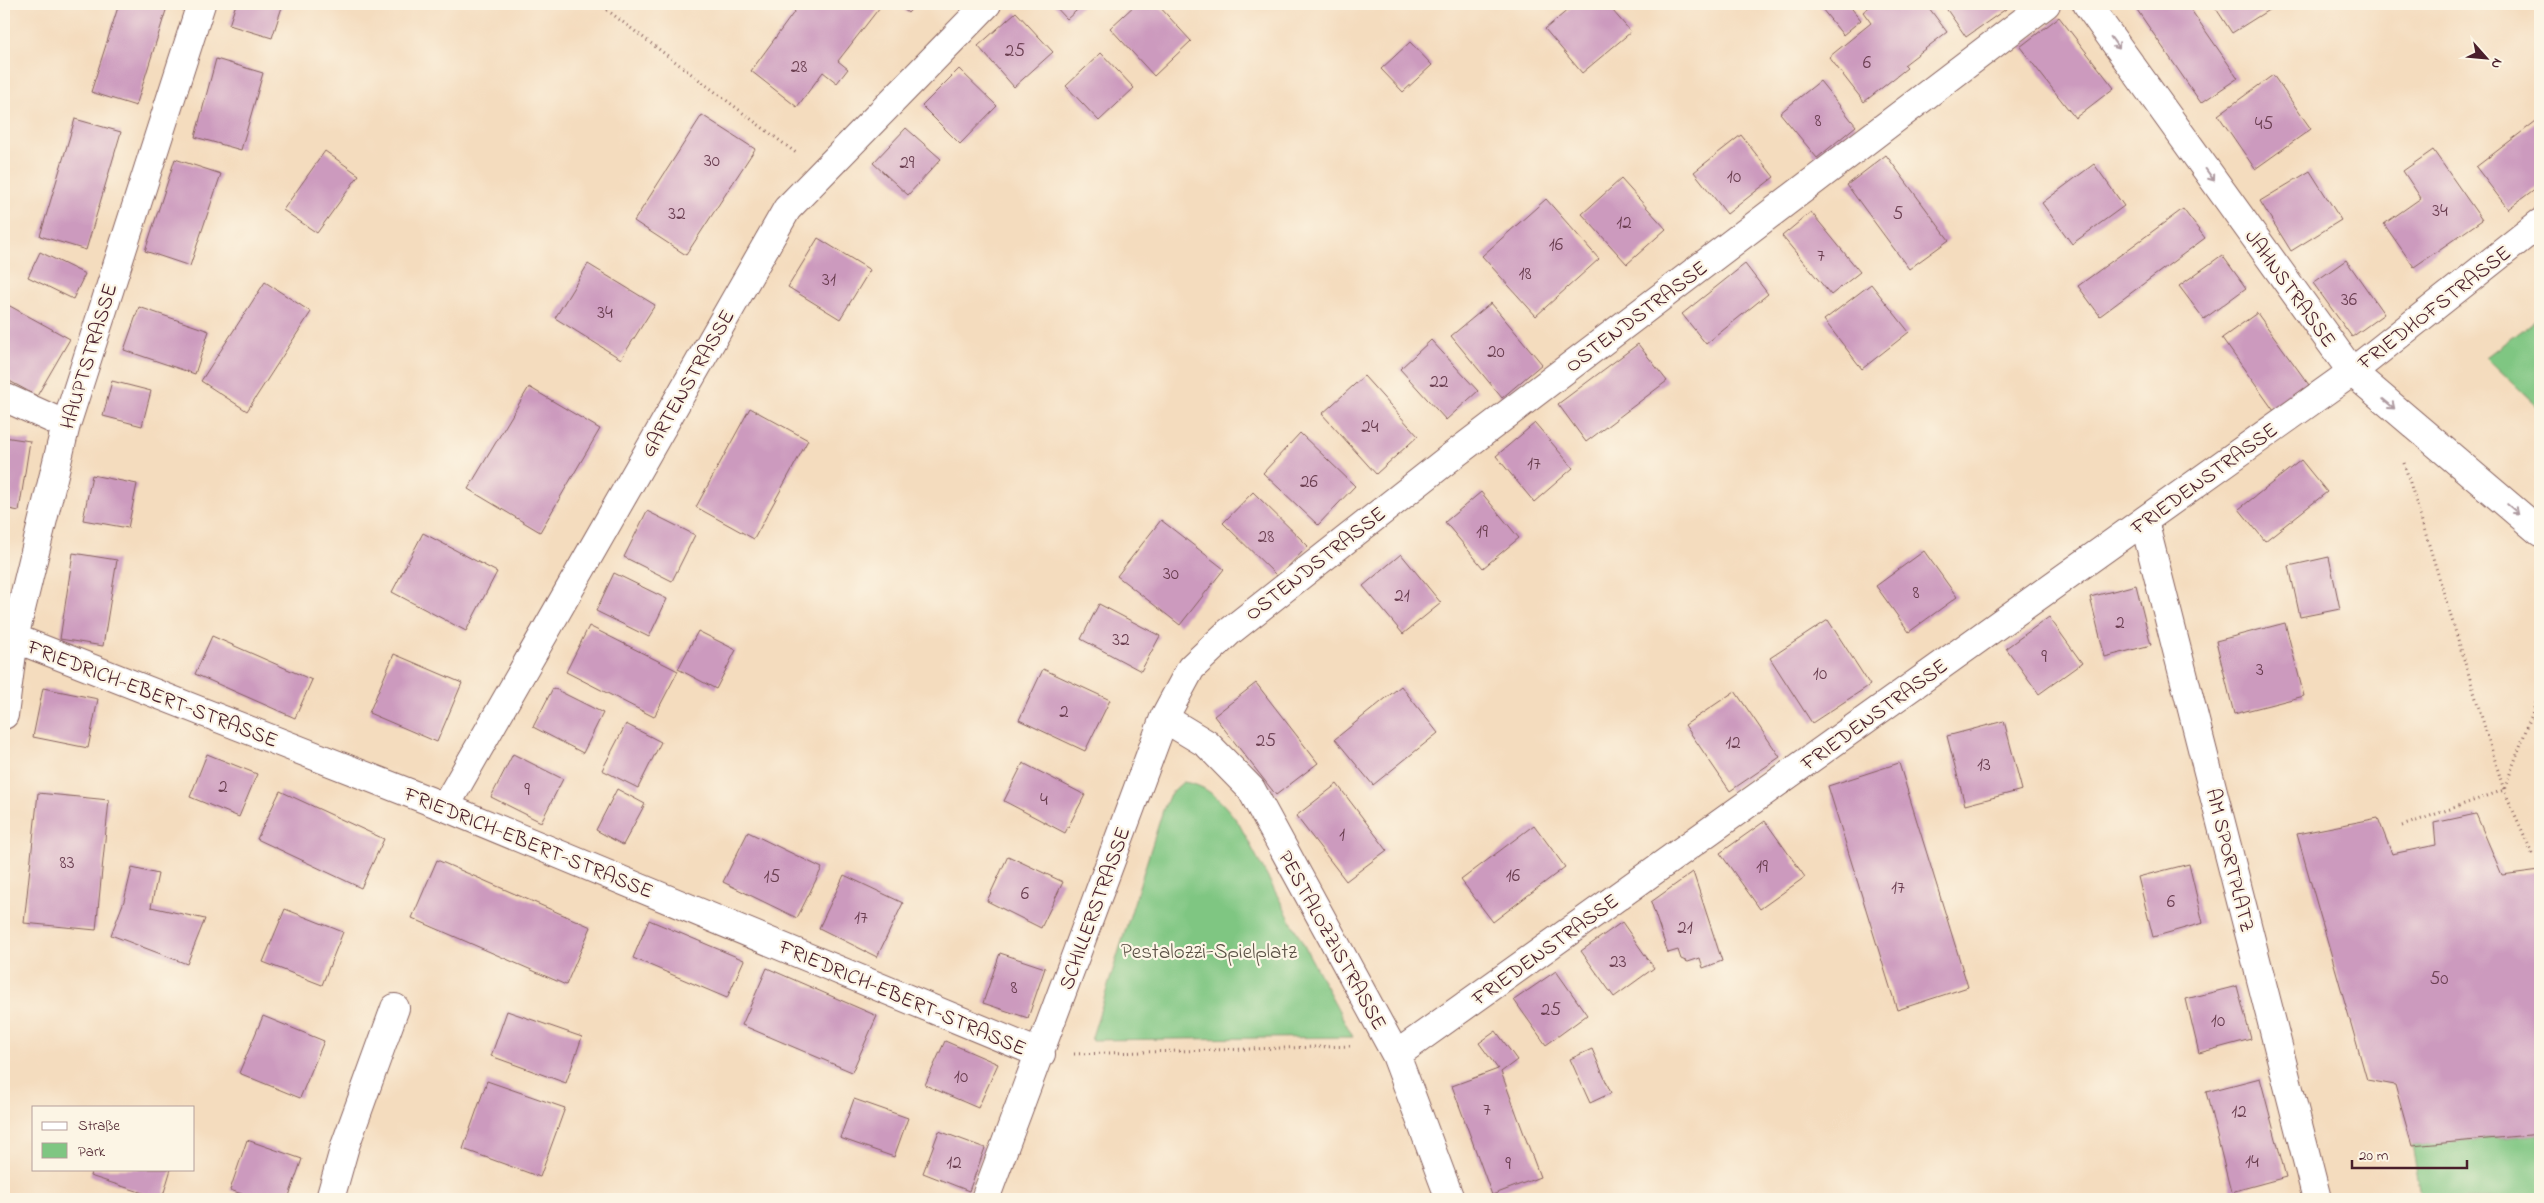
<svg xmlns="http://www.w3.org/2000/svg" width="2544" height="1203" font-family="'Indie Flower',sans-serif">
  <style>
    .green { fill: #7fc682; stroke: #647256 }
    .building { fill: #cc9abe }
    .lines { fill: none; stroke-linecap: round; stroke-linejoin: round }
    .minor-casing { stroke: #86615e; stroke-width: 30 }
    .path { stroke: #86615e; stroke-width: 3; stroke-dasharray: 1 4; stroke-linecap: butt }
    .minor { stroke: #fff; stroke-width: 28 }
    .oneway { stroke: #ae9aa0 }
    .labels { text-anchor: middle; stroke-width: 4.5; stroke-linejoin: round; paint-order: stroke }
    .number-label { font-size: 19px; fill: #6a3e50 }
    .street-label { font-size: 21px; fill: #4a1f2b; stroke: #fcf5e5 }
    .park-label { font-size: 21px; fill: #5a5145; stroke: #fcf5e5 }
  </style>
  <rect width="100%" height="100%" fill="#fcf5e5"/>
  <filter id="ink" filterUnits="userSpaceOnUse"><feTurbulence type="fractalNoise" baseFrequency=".02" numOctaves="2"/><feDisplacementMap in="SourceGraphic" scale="10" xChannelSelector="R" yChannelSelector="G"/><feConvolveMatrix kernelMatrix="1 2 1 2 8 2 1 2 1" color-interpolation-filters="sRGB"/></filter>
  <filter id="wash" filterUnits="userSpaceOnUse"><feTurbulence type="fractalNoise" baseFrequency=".0096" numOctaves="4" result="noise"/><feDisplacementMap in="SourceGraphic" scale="20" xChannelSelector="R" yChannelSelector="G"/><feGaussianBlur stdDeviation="1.12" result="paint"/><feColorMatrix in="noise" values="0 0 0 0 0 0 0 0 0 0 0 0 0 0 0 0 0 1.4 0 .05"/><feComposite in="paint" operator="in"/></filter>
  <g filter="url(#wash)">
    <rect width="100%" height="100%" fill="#f4dcbe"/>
    <path class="green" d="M2540 316V409L2486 357Z
      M1183 782C1209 785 1223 803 1238 822L1353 1037 1091 1040 1163 810 1170 794Z
      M2540 1134V1199H2422L2412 1146Z"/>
    <g id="blocks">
      <path class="building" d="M119 4H168L136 106 91 92Z
        M236 4H283L272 38 229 25Z
        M800 4H876L880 7 838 61 848 69 837 83 823 72 797 107 751 71Z
        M897 4H916L908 13Z
        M1053 4H1084L1067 19Z
        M1136 4H1157L1191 41 1154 76 1110 28Z
        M1575 4H1607L1631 32 1582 73 1545 29Z
        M1818 4H1848L1861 20 1843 35Z
        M1873 4H1926L1947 32 1904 65 1907 68 1864 102 1829 57 1871 23 1863 12Z
        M1943 4H2013L1966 37Z
        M2133 4H2187L2238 78 2201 103Z
        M2213 4H2278L2232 33Z
        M1016 12 1053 52 1014 87 978 46Z
        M2059 17 2114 88 2075 118 2020 47Z
        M1410 42 1432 65 1403 92 1381 69Z
        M1101 53 1134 88 1099 121 1066 86Z
        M216 59 263 73 241 150 195 137Z
        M959 69 997 106 960 144 922 106Z
        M2273 75 2311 129 2255 169 2218 115Z
        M1820 81 1856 126 1817 158 1780 113Z
        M702 115 755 149 686 255 634 221Z
        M2540 118V185L2508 209 2476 167Z
        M75 119 121 132 86 250 40 236Z
        M906 128 941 159 908 195 873 163Z
        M1741 135 1774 177 1727 214 1694 172Z
        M2433 150 2482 220 2414 267 2384 224 2421 198 2403 171Z
        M325 151 359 175 317 233 283 210Z
        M1886 155 1949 240 1909 269 1847 185Z
        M175 159 221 174 190 266 145 251Z
        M2094 164 2124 206 2072 244 2042 203Z
        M2310 171 2341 220 2291 251 2260 201Z
        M1621 179 1666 229 1627 264 1582 214Z
        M1546 199 1599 259 1536 316 1482 256Z
        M2183 209 2205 238 2100 316 2078 286Z
        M1811 212 1860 272 1831 295 1782 236Z
        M818 238 870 270 840 319 788 287Z
        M40 252 85 274 73 299 28 277Z
        M2222 255 2246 288 2204 319 2179 286Z
        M2346 260 2384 314 2352 337 2313 283Z
        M588 264 655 305 621 359 555 318Z
        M1745 264 1768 294 1706 344 1682 314Z
        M265 282 311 312 247 411 201 381Z
        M1871 284 1909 332 1862 369 1824 320Z
        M1491 303 1542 364 1502 398 1451 336Z
        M8 305 70 339 37 396 4 378V312Z
        M139 307 209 331 195 374 124 350Z
        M2257 313 2309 385 2274 411 2222 338Z
        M1431 340 1478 391 1446 420 1400 369Z
        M1638 344 1667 381 1586 442 1558 404Z
        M1364 376 1418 436 1376 474 1322 414Z
        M112 381 151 391 142 426 103 416Z
        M529 387 600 429 540 532 468 489Z
        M750 408 808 440 754 539 696 507Z
        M1535 423 1573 468 1534 502 1496 456Z
        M1300 433 1355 486 1318 525 1263 473Z
        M4 437 30 441 19 511 4 508Z
        M2301 460 2327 492 2265 541 2239 509Z
        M92 475 137 484 128 528 83 520Z
        M1253 492 1308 546 1278 577 1223 523Z
        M1481 492 1519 538 1483 568 1445 522Z
        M647 511 695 535 672 581 624 557Z
        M1161 520 1224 569 1180 625 1117 576Z
        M423 533 497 572 466 631 392 592Z
        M1924 551 1957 597 1909 632 1876 586Z
        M73 553 117 560 103 646 60 639Z
        M1401 554 1441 603 1403 634 1363 586Z
        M2329 557 2340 609 2300 617 2289 566Z
        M614 573 667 599 649 637 596 611Z
        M2136 585 2151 645 2105 657 2090 597Z
        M1099 604 1160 636 1141 671 1081 639Z
        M2049 617 2082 663 2039 694 2006 648Z
        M1828 620 1870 685 1812 723 1770 658Z
        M2285 623 2304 696 2234 714 2216 641Z
        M589 626 678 671 654 717 566 672Z
        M698 631 736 650 716 689 678 669Z
        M212 636 312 680 295 718 195 674Z
        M394 654 462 683 437 742 369 713Z
        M1043 669 1110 700 1085 751 1019 720Z
        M1256 683 1318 763 1276 795 1214 716Z
        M1401 686 1438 733 1373 785 1335 739Z
        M43 688 98 699 88 748 33 737Z
        M553 688 603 713 583 753 533 727Z
        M1735 691 1780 757 1730 791 1685 725Z
        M2004 721 2022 790 1965 805 1947 736Z
        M626 724 661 742 638 788 602 770Z
        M207 754 257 774 239 817 190 797Z
        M513 754 563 779 541 822 491 797Z
        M1023 763 1085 795 1065 833 1004 801Z
        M1899 763 1968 987 1897 1010 1828 786Z
        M1337 784 1387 850 1346 881 1296 816Z
        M617 789 645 804 623 845 596 830Z
        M280 791 384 839 361 888 257 839Z
        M38 793 109 800 96 930 24 923Z
        M2476 814 2502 875 2540 870V1134L2412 1146 2395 1085 2367 1080 2297 834 2378 818 2392 854 2436 845 2434 823Z
        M1765 821 1805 877 1760 909 1720 853Z
        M1534 825 1565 867 1493 922 1461 880Z
        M748 832 822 868 797 918 723 882Z
        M1008 856 1063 882 1041 928 987 901Z
        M437 860 591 927 566 985 412 918Z
        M2189 864 2203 923 2153 937 2138 877Z
        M132 868 158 874 151 907 205 919 187 964 111 935 124 901Z
        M1693 872 1722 961 1703 968 1700 958 1688 962 1681 959 1678 950 1668 953 1651 902Z
        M844 875 903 903 877 957 819 928Z
        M285 909 343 932 322 985 263 962Z
        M649 920 744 960 727 998 633 958Z
        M1622 922 1654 968 1614 997 1581 951Z
        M1000 953 1045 968 1028 1018 983 1003Z
        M767 968 877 1016 852 1072 742 1025Z
        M1556 971 1587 1015 1546 1045 1514 1000Z
        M2237 986 2251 1039 2199 1053 2186 999Z
        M507 1011 582 1037 566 1083 491 1056Z
        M263 1016 324 1041 300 1098 239 1073Z
        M1496 1031 1517 1060 1501 1072 1540 1177 1492 1195 1452 1086 1498 1069 1479 1043Z
        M945 1041 998 1064 978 1108 925 1085Z
        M1592 1049 1611 1093 1590 1103 1570 1059Z
        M2260 1078 2286 1177 2231 1192 2206 1092Z
        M487 1081 565 1108 540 1177 463 1149Z
        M854 1099 908 1118 894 1157 840 1138Z
        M939 1131 985 1148 969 1191 923 1173Z
        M247 1140 302 1159 288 1199H257L230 1190Z
        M92 1169H171L162 1199 90 1176Z"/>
    </g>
  </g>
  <g filter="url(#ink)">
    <use href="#blocks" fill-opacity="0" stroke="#86615e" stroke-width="1"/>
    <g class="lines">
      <g class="minor-casing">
        <path id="minor" d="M2087 4 2352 372 2540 532
          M4 397 66 425
          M2144 521 2317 1199
          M14 638 445 807 1041 1054
          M4 715 14 638 66 425 201 4
          M1164 718 1207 744 1251 789 1396 1055 1450 1199
          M445 807 787 209 987 4
          M1396 1055 2352 372 2540 223
          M330 1199 345 1146 395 1008
          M985 1199 1164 718 1191 668 1229 632 1447 460 2046 4"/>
      </g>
      <path class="path" d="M599 4 796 153
        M2404 463 2504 790 2532 853 2540 852
        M2402 826 2504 790 2540 692
        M1074 1054 1353 1046"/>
      <use href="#minor" class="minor"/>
    </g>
    <defs><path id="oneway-shaft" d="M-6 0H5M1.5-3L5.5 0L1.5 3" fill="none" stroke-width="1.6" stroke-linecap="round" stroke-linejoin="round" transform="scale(1.25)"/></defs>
    <g class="oneway">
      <use href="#oneway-shaft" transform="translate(2115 43) rotate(54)"/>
      <use href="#oneway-shaft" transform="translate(2210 175) rotate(54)"/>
      <use href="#oneway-shaft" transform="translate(2389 404) rotate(40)"/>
      <use href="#oneway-shaft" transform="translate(2513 509) rotate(40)"/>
    </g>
  </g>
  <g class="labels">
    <g class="number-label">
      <text x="1015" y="56">25</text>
      <text x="1867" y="68">6</text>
      <text x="799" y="72">28</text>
      <text x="1818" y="126">8</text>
      <text x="2264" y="129">45</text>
      <text x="712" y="166">30</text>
      <text x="907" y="168">29</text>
      <text x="1734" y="182">10</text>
      <text x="2440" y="216">34</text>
      <text x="677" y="219">32</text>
      <text x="1898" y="219">5</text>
      <text x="1624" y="228">12</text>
      <text x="1556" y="250">16</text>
      <text x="1821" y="261">7</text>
      <text x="1525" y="279">18</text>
      <text x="829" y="285">31</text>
      <text x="2349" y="305">36</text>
      <text x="605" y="318">34</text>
      <text x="1496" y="357">20</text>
      <text x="1439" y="387">22</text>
      <text x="1370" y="432">24</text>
      <text x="1534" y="469">17</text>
      <text x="1309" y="487">26</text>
      <text x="1482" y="537">19</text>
      <text x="1266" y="542">28</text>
      <text x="1171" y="579">30</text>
      <text x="1916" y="598">8</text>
      <text x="1402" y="601">21</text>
      <text x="2120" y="628">2</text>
      <text x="1121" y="645">32</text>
      <text x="2044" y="662">9</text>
      <text x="2260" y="675">3</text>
      <text x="1820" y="679">10</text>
      <text x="1064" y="717">2</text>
      <text x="1266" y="746">25</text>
      <text x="1733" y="748">12</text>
      <text x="1984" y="770">13</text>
      <text x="223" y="792">2</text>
      <text x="527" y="795">9</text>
      <text x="1044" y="805">4</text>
      <text x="1342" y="840">1</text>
      <text x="67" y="868">83</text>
      <text x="1762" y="872">19</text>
      <text x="1513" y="881">16</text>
      <text x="772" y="882">15</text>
      <text x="1898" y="893">17</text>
      <text x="1025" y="899">6</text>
      <text x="2171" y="907">6</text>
      <text x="861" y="923">17</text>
      <text x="1685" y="933">21</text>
      <text x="1618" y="967">23</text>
      <text x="2439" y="984">50</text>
      <text x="1014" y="993">8</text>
      <text x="1551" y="1015">25</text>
      <text x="2218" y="1026">10</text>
      <text x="961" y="1082">10</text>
      <text x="1487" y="1115">7</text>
      <text x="2239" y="1117">12</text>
      <text x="2252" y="1167">14</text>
      <text x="954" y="1168">12</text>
      <text x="1508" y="1169">9</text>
    </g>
    <g class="street-label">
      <text transform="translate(2291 288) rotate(54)" y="7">JAHNSTRASSE</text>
      <text transform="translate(2434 307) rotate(-38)" y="7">FRIEDHOFSTRASSE</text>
      <text transform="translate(1636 316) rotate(-37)" y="7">OSTENDSTRASSE</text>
      <text transform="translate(88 356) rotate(-73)" y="7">HAUPTSTRASSE</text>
      <text transform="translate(687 383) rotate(-60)" y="7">GARTENSTRASSE</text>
      <text transform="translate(2204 478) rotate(-36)" y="7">FRIEDENSTRASSE</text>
      <text transform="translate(1315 563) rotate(-38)" y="7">OSTENDSTRASSE</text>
      <text transform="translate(153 693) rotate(21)" y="7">FRIEDRICH-EBERT-STRASSE</text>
      <text transform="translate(1874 714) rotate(-36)" y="7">FRIEDENSTRASSE</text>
      <text transform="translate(529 842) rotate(22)" y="7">FRIEDRICH-EBERT-STRASSE</text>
      <text transform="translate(2231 860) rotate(76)" y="7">AM SPORTPLATZ</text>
      <text transform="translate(1094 908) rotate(-70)" y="7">SCHILLERSTRASSE</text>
      <text transform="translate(1333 940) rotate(61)" y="7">PESTALOZZISTRASSE</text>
      <text transform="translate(1545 949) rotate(-36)" y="7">FRIEDENSTRASSE</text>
      <text transform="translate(903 997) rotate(23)" y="7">FRIEDRICH-EBERT-STRASSE</text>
    </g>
    <g class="park-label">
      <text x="1209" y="958">Pestalozzi-Spielplatz</text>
    </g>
  </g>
  <rect width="2544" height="1203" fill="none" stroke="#fcf5e5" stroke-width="20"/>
  <rect x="32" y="1106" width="162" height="65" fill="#fcf5e5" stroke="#b59f9b"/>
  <rect x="42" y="1122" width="25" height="8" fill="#ffffff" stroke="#b59f9b"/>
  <text x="78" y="1130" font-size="15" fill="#4a1f2b">Straße</text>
  <rect x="42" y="1143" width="25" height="15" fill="#7fc682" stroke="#b59f9b"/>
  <text x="78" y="1156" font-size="15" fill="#4a1f2b">Park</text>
  <g transform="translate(2486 58) rotate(117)" stroke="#fcf5e5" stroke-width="4" paint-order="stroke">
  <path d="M0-4L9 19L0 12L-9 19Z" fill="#4a1f2b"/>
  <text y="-8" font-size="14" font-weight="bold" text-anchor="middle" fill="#4a1f2b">N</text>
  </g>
  <path d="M2352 1160v8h115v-8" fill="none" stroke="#4a1f2b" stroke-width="2.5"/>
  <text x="2359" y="1160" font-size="15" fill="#4a1f2b" stroke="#fcf5e5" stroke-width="4" paint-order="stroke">20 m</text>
</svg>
